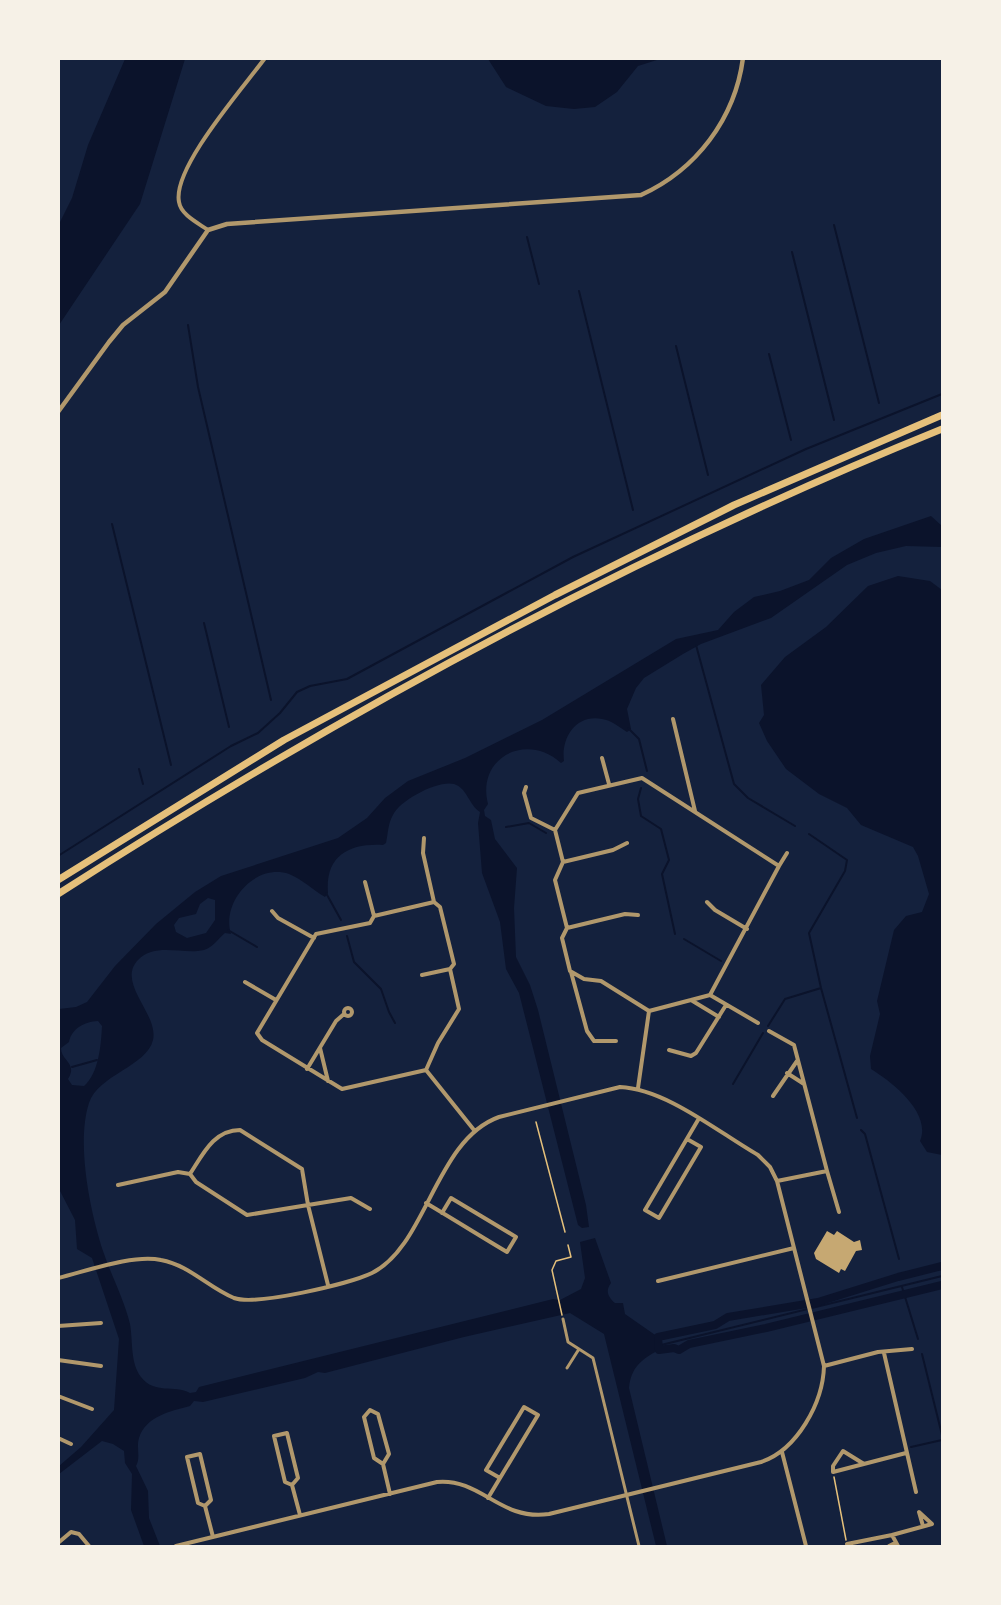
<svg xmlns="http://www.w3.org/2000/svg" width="1001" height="1605" font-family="Overpass,sans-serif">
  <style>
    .water { fill: #0b132b; fill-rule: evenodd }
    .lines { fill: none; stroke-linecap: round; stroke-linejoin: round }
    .stream { stroke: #0b132b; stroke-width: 2 }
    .canal { stroke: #0b132b; stroke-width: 8 }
    .building { fill: #c6a872 }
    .path { stroke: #e5c07b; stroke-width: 1.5 }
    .pedestrian { stroke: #b1986c; stroke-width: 3 }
    .minor { stroke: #b1986c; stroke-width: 4 }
    .tertiary { stroke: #b1986c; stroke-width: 4.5 }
    .motorway { stroke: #e5c07b; stroke-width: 7 }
  </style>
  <rect width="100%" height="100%" fill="#14213d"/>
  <path class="water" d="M125 59H185L140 204 59 325V224L72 198 88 145Z
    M488 59V58L660 59 638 66 617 92 595 107 574 109 546 106 506 87Z
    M931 516 942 526V547L906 546 876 553 847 565 771 618 701 644 683 654 644 678 636 688 627 709 631 729 627 732C619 727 611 720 602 719 575 714 561 739 564 761L561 763C527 732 476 757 488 804L484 810 485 816 491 820 495 839 517 868 514 908 516 957 530 985 538 1010 586 1205 589 1227 582 1228 578 1225 519 993 506 969 500 922 482 873 478 823 480 812C469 805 467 788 454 784 438 780 400 800 393 815 388 823 388 834 386 843L383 845C349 843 325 856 328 893L325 897C313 890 302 879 289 874 255 863 221 902 231 934L225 933C218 939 213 947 204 950 183 955 155 942 138 960 116 983 159 1014 153 1040 147 1066 98 1075 89 1103 76 1143 90 1211 103 1251 111 1275 124 1299 130 1324 133 1340 130 1363 141 1377 155 1395 174 1384 190 1393L196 1392 199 1387 553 1299 560 1300 581 1289 585 1278 580 1242 595 1238 611 1283C605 1291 608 1297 615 1303H623L625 1314 658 1337 659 1350C642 1359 631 1367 629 1388L667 1546H656L604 1334 570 1313 464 1337 325 1373 318 1372 305 1378 203 1402 194 1401 190 1406C171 1411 146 1416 139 1438 136 1448 141 1457 136 1466L148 1491 149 1518 160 1546H144L131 1510 132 1474 125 1463 124 1451 113 1444 102 1441 59 1474V1466L81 1447 114 1410 119 1339 92 1258 77 1249 75 1220 59 1189V1009L76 1007 87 1002 115 966 156 924 195 892 221 876 338 838 367 818 385 798 408 781 465 758 542 720 676 639 718 630 734 612 754 597 780 591 809 580 831 558 864 539ZM208 898 215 900V920L206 933 187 938 176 932 174 925 179 918 196 914 200 904ZM98 1021 102 1026C101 1045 99 1073 84 1086L72 1085 68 1079C78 1063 61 1061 61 1048L69 1042C72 1028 84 1022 98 1021Z
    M898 576 930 581 942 590V1155L927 1152 920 1141C932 1113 892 1082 871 1069L870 1056 880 1014 877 1001 894 930 906 916 922 912 929 894 918 856 913 847 861 825 847 808 819 794 786 769 767 741 759 723 764 715 761 685 785 657 826 627 868 586Z"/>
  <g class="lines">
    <path class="stream" d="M834 225 879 403
      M527 237 539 284
      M792 252 834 420
      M579 291 633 510
      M188 325 198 387 271 700
      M676 346 708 475
      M769 354 791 440
      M112 524 171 765
      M204 623 229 727
      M696 645 734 784 748 798 795 826
      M628 728 639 739 647 771
      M139 769 143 784
      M641 788 638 799 641 816 661 829 669 860 662 874 675 934
      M506 827 529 823 546 833
      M809 834 847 860 845 871 809 933 821 988 857 1118
      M58 856 231 746 258 733 280 713 297 692 310 686 347 679 573 557 806 449 942 394
      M326 893 341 920
      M228 930 257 947
      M347 936 354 962 381 989 389 1012 395 1023
      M684 939 721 961
      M768 1026 785 999 821 988
      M72 1067 97 1060
      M733 1084 763 1033
      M861 1130 865 1134 899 1259
      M902 1287 918 1339
      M657 1346 942 1276
      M922 1354 942 1435
      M911 1447 942 1440"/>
    <path class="canal" d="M942 1266 898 1277 818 1302 728 1317 715 1325 658 1337 659 1350 674 1348 679 1350 689 1344 766 1328 942 1285"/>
  </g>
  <path class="building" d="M827 1231 834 1235 837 1231 854 1242 860 1240 862 1250 856 1251 845 1271 841 1269 839 1273 816 1259 814 1253Z"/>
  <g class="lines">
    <path class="path" d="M536 1122 565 1232
      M562 1315 552 1270 556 1261 571 1257 568 1245
      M834 1477 846 1540"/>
    <path class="pedestrian" d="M563 1319 568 1342 593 1358 639 1546
      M567 1368 579 1349"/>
    <path class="minor" d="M208 230C198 223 181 215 179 202 172 168 244 87 265 58
      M673 719 695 811
      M602 758 609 784
      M526 787 524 793 531 818 555 830
      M424 838 423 853 434 902
      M563 862 613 850 627 843
      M779 866 787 853
      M365 882 374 916
      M707 902 715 910 747 929
      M272 911 278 918 314 938
      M567 928 625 914 638 915
      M571 972 587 1031 594 1041H616
      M422 975 450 969
      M245 982 276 1000
      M710 995 758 1023
      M344 1012a4 4 0 1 1 8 0a4 4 0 1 1-8 0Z
      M649 1011 691 1000
      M769 1031 794 1045 827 1171 777 1181
      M320 1048 328 1081
      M669 1050 691 1056 696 1053 726 1005
      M307 1069 336 1021 344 1014
      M426 1070 438 1043 459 1009 450 969 454 964 440 907 434 902 374 916 370 923 316 934 257 1033 262 1040 342 1089 426 1070 474 1130
      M787 1073 804 1084
      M638 1088 649 1011 601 981 584 979 570 971 562 938 567 928 555 880 563 862 555 830 578 793 642 778 779 866 710 995 691 1000 719 1017
      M773 1096 797 1061
      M687 1139 701 1147 659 1218 645 1210 698 1120
      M827 1171 839 1212
      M190 1174C203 1154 214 1130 240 1130L302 1169 308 1205 351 1198 370 1209
      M118 1185 178 1172 190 1174 196 1182 247 1215 308 1205 328 1285
      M426 1203C453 1219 480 1236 507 1252L516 1237 451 1198 442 1213
      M58 1278C87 1271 133 1254 161 1260 189 1265 209 1288 234 1298 256 1306 349 1284 372 1273 427 1246 435 1140 499 1117L620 1087C666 1089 718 1132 758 1155L770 1167 777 1181 824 1366C823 1403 797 1450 761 1462L549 1514C499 1521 482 1478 437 1482L176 1546
      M658 1281 794 1248
      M58 1326 101 1323
      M884 1353 916 1492
      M58 1360 101 1366
      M824 1366 878 1352 912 1349
      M58 1396 92 1409
      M58 1438 71 1444
      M782 1452 806 1546
      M383 1464 389 1454 378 1414 370 1410 364 1417 374 1458 383 1464 390 1494
      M864 1464 843 1451 833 1466V1472L906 1453
      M292 1485 298 1478 287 1433 274 1436 285 1482 292 1485 300 1515
      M488 1498 538 1415 524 1407 486 1470 500 1478
      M205 1506 211 1500 200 1454 187 1457 198 1503 205 1506 213 1537
      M892 1535 932 1524 919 1512 923 1526
      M58 1543 71 1532 79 1534 89 1546
      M848 1546 847 1544 892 1535 898 1546
      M889 1546 895 1543"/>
    <path class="tertiary" d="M58 412 109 342 123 325 165 292 208 230 227 224 641 195C696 170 735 119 743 58"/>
    <path class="motorway" d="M58 880 284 740 555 595 734 505 942 415
      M58 894C339 714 633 554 942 429"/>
  </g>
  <rect width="1001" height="1605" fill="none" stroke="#f6f1e7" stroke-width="120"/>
</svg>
